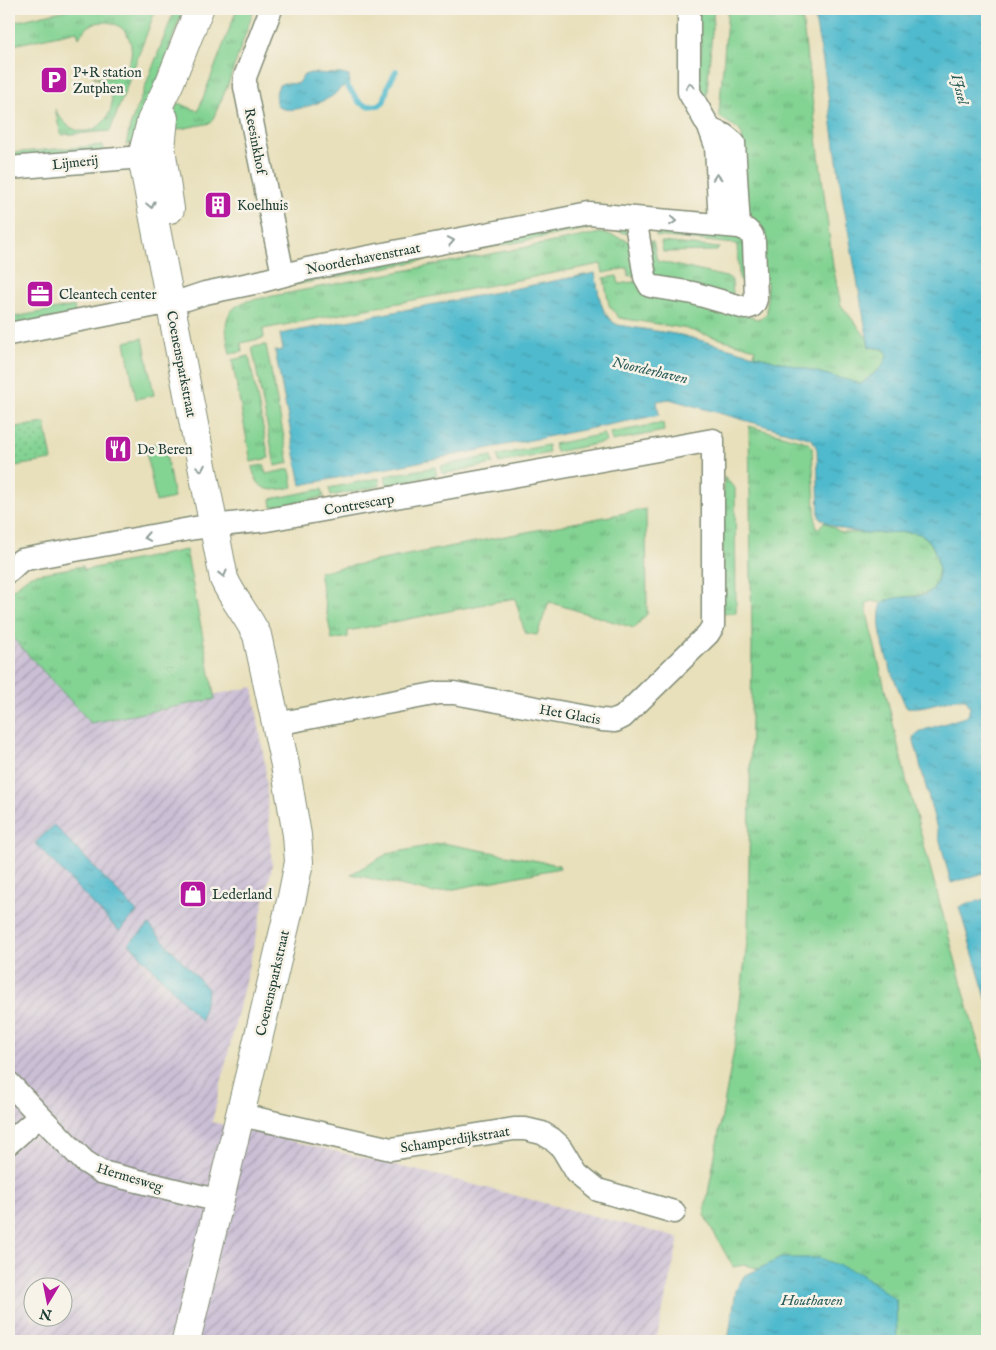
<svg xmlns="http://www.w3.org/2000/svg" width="996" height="1350" font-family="'IM FELL English',serif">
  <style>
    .industrial { fill: url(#industrial-furrows); fill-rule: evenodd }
    .grass { fill: url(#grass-tufts); stroke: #518864 }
    .park { fill: url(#park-dots); stroke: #518864 }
    .garden { fill: #83d393; stroke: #518864 }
    .water { fill: url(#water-ripples); stroke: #387c80 }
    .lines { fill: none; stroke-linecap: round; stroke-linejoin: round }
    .stream { stroke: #50bacd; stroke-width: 5.5 }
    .street-casing { stroke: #848e78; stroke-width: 25 }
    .secondary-casing { stroke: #848e78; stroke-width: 30 }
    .street { stroke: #fff; stroke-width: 22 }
    .secondary { stroke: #fff; stroke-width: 28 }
    .oneway { stroke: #8f9e9a }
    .labels { text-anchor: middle; stroke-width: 5; stroke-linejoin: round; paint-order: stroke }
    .poi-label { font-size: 14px; fill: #1f3d34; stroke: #f7f3e8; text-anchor: start }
    .street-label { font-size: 14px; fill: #1f3d34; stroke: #f7f3e8 }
    .water-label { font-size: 15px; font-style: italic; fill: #2b5c5a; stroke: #f7f3e8 }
  </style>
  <defs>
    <pattern id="industrial-furrows" width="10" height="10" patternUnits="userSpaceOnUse" patternTransform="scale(1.25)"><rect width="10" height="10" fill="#cbbfd5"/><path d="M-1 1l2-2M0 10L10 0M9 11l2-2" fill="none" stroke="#a49cae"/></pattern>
    <pattern id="grass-tufts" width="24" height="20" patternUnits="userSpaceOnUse" patternTransform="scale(1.25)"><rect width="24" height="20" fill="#83d393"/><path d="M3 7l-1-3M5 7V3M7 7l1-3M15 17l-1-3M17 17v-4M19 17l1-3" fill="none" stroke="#6bac79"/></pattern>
    <pattern id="park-dots" width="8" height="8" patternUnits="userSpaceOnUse" patternTransform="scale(1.25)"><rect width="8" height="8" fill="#83d393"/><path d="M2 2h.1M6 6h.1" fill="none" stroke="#6bac79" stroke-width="1.8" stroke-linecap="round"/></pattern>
    <pattern id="water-ripples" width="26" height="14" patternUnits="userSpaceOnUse" patternTransform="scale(1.25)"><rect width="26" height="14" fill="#50bacd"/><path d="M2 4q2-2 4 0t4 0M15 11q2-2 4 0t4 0" fill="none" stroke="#4298a7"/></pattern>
  </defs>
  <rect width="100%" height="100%" fill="#f7f3e8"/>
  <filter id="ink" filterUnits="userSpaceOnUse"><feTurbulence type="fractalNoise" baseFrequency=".02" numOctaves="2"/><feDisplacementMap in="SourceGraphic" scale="10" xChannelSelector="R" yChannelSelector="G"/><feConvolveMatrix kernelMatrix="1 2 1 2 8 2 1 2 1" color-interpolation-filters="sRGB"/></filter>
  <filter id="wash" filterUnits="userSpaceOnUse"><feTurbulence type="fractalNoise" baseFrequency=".0096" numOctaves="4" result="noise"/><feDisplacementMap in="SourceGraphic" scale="20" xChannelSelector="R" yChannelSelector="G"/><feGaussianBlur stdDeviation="1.12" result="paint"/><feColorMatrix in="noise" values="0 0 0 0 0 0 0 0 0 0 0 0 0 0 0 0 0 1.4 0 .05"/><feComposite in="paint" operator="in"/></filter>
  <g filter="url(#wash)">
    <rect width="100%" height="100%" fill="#e8e0bb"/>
    <path class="industrial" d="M9 630 95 718 253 687 265 765 272 867 212 1122 440 1176 679 1238 656 1341H9ZM32 1288H62V1318H32Z"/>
    <path class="grass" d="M71 9H156L110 131 61 135 55 109C85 166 141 98 93 76 96 77 102 78 107 78 142 74 138 22 104 22 92 22 84 28 79 38L77 31 9 46V23Z
      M175 9H183L146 115 135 141 126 146 130 126Z
      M237 9H254L227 87 211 123 169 131 172 116 178 103 198 111Z
      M696 9H714L706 102 702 104 696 55 701 54V42L696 41Z
      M728 9H801L833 266 841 305 867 338 869 347 884 349 887 353C886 370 870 374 861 384L754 355 755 349 683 328 619 318 609 305 604 278 617 276 619 284 639 281 689 299 757 319 762 318 767 313V282L764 281 762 228 759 223 747 215 742 134 738 129 720 117 719 113Z
      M103 145V151L9 159V153Z
      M593 220 626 223 627 234 608 227H597L294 285V283Z
      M657 229 737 236 744 241 745 282H742L739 278 737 245 735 244 656 236Z
      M600 233 611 235 629 241 640 274 629 276 627 268 603 273 601 264 263 329 264 338 241 343 242 352 230 354C226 331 219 311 247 301Z
      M650 241H653L657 261 730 278 732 281 733 295 654 281Z
      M661 242H663L719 248 717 251 663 252Z
      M74 306 75 314 9 327V318Z
      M266 345 289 463 275 466 252 347Z
      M249 356 269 458 251 462 232 360Z
      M749 426 807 442 812 447 816 528H819L824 522 842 533H879L909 531 921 534 930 542 936 554 939 568 936 583 932 590 921 595 886 600 882 603 871 601 866 604 868 617 906 779 976 1036 987 1072V1341H897L896 1300 781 1258 760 1269 744 1265 733 1267 704 1215 735 1044 748 934 752 645Z
      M264 465 266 474 290 469 293 487C270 492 258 493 252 467Z
      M724 477 735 488 736 613H721Z
      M646 509 647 614 634 628 549 602 537 635 525 633 515 598 348 631V637L332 640 319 572Z
      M186 550 215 699 91 723 9 634V592L31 575 83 566 84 570Z
      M443 843 559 865 560 868 434 893 351 874 387 854Z"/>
    <path class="park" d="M45 423 52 460 9 467V428Z"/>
    <path class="garden" d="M143 338 154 395 136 399 125 342Z
      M663 423 664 431 612 441 610 433Z
      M604 434 606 442 556 452 554 444Z
      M164 442 174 498 156 502 145 446Z
      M548 445 549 453 499 463 498 455Z
      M491 456 493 464 443 474 441 466Z
      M435 467 437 475 387 485 385 476Z
      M379 478 380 486 331 496 329 488Z
      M322 489 324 497 272 507 271 499Z"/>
    <path class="water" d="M813 9H987V872L951 883 913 737 924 730 968 716 970 707 966 699C945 697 927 710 906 707 895 681 872 631 882 603 898 592 920 602 932 590 938 583 940 573 938 564 931 524 911 533 880 533 861 534 833 530 819 517L817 449 812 439 669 399 657 401 659 415 301 485 275 351 283 350 280 334 595 273C599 291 599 316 618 325L681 335 861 384C871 374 886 369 887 353L884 349 869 347 842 196 824 67Z
      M310 73 342 74 349 76C349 80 350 81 348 84 345 88 345 85 341 88 337 91 334 96 329 98 313 106 262 125 279 85L284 83 298 84 304 75Z
      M54 825 137 912 119 931 35 843Z
      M987 898V1001L959 907Z
      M149 925 208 989 201 1021 129 943Z
      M781 1258H819L861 1274 896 1300 897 1341H728L736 1290 744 1276Z"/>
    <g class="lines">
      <path class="stream" d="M347 86 360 103 367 106 379 105 384 101 388 86 396 71"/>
    </g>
  </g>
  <g filter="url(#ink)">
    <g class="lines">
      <g class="street-casing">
        <path id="street" d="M271 9 245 77V87L283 275
          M689 9V92L710 129 716 146 720 225
          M710 129 724 135 734 143 739 227
          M9 168 142 157 154 170
          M9 334 187 299 205 293 259 282 307 269 589 214 739 227 747 230 752 235 754 242 756 299C754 306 752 307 745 308L693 293 650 286 645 277 635 218
          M9 571 21 560 195 528 267 520 713 440V626L708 634 623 717 615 721 602 720 454 693H439L276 724
          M9 1083 40 1116
          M241 1115 391 1149 514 1129H525L542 1133 552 1139 562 1148 577 1173 598 1190 674 1212
          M9 1143 40 1116 84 1161 101 1172 220 1201"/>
      </g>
      <g class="secondary-casing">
        <path id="secondary" d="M164 118 161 148 170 209
          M186 1341 292 897 299 862 297 835 285 765 257 635C247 615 233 599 224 579L142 157 151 121 170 82 199 9"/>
      </g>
      <use href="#street" class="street"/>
      <use href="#secondary" class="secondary"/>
    </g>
    <defs><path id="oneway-chevron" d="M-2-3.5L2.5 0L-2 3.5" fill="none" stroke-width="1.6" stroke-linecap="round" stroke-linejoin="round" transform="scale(1.25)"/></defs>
    <g class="oneway">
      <use href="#oneway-chevron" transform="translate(690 86) rotate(-95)"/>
      <use href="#oneway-chevron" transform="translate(717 177) rotate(-93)"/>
      <use href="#oneway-chevron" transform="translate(151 205) rotate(78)"/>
      <use href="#oneway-chevron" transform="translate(673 221) rotate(5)"/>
      <use href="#oneway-chevron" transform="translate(451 241) rotate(-11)"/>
      <use href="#oneway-chevron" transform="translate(201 468) rotate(79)"/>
      <use href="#oneway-chevron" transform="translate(147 537) rotate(170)"/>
      <use href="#oneway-chevron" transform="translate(223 574) rotate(76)"/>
    </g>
  </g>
  <defs>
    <g id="parking-square" transform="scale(1.4375)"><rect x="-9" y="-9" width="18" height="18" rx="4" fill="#b5179e" stroke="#f7f3e8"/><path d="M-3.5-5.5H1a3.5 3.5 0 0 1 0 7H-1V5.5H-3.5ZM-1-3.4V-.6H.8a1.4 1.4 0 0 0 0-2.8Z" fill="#fff"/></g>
    <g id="building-square" transform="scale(1.4375)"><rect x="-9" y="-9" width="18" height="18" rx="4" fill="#b5179e" stroke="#f7f3e8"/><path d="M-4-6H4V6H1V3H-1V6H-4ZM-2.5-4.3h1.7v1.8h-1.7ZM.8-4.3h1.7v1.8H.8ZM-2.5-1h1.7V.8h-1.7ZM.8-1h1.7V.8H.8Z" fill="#fff"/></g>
    <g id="office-square" transform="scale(1.4375)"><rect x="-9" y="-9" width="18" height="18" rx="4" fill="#b5179e" stroke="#f7f3e8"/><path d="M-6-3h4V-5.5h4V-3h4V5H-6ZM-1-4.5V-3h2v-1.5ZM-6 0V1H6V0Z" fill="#fff"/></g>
    <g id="restaurant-square" transform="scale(1.4375)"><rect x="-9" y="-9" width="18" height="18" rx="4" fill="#b5179e" stroke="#f7f3e8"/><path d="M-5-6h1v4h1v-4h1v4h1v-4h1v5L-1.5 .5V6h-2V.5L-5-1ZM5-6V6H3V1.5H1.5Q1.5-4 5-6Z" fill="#fff"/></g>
    <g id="shop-square" transform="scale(1.4375)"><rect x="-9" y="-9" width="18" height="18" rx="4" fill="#b5179e" stroke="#f7f3e8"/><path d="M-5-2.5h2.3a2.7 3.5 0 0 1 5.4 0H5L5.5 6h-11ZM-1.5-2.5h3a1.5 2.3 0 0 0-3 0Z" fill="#fff"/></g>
  </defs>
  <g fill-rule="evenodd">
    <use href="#parking-square" x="54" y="80"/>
    <use href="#building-square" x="218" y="205"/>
    <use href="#office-square" x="40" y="294"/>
    <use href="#restaurant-square" x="118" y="449"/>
    <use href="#shop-square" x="193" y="894"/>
  </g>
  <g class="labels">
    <g class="poi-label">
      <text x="73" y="77">P+R station<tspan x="73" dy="16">Zutphen</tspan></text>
      <text x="237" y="210">Koelhuis</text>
      <text x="59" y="299">Cleantech center</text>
      <text x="137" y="454">De Beren</text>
      <text x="212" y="899">Lederland</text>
    </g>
    <g class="street-label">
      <text transform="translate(256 141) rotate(79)" y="5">Reesinkhof</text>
      <text transform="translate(75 162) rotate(-6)" y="5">Lijmerij</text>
      <text transform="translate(363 258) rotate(-11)" y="5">Noorderhavenstraat</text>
      <text transform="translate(182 364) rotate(79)" y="5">Coenensparkstraat</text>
      <text transform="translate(359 504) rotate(-10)" y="5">Contrescarp</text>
      <text transform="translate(570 714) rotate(10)" y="5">Het Glacis</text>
      <text transform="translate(272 983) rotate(-77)" y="5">Coenensparkstraat</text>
      <text transform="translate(455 1139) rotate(-9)" y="5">Schamperdijkstraat</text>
      <text transform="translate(130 1177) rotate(17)" y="5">Hermesweg</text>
    </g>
    <g class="water-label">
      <text transform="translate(960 89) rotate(76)" y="5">IJssel</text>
      <text transform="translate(650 370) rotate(13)" y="5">Noorderhaven</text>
      <text x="812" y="1305">Houthaven</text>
    </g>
  </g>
  <rect width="996" height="1350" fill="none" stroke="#f7f3e8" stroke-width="30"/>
  <g transform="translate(48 1302) rotate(190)"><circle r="24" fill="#f7f3e8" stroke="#a1aaa0"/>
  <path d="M0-4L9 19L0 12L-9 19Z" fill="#b5179e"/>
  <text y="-8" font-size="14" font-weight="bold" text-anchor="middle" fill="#1f3d34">N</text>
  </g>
</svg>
